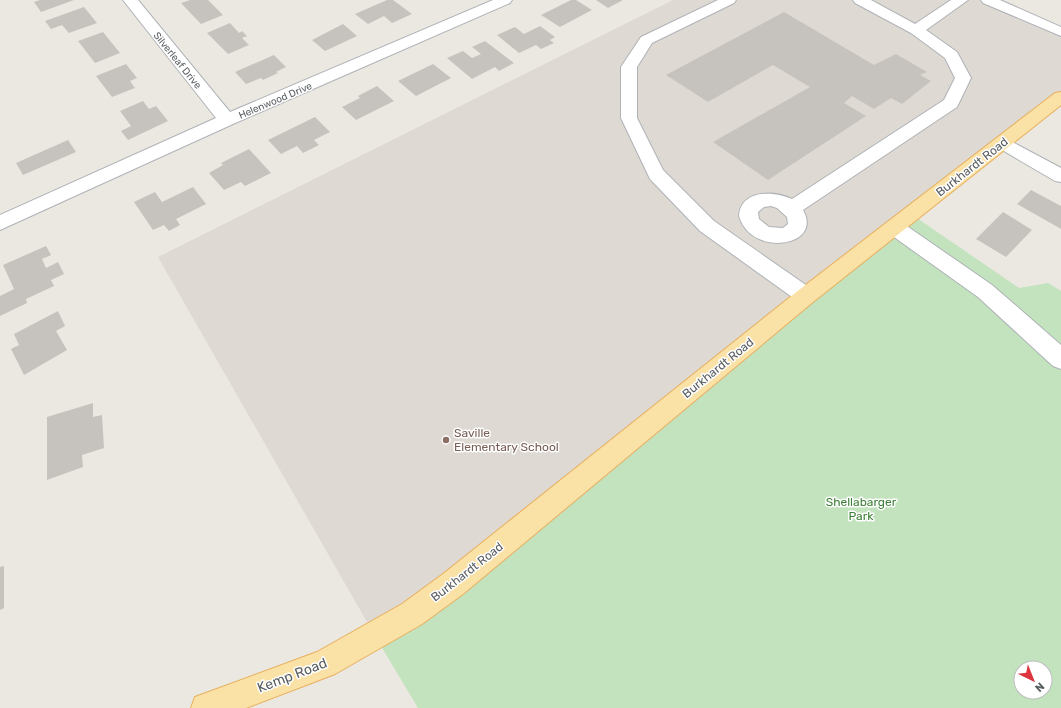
<svg xmlns="http://www.w3.org/2000/svg" width="1061" height="708" font-family="Rubik,sans-serif">
  <style>
    .education { fill: #ded9d2 }
    .green { fill: #c3e2be; fill-rule: evenodd }
    .building { fill: #c6c3be }
    .lines { fill: none; stroke-linecap: round; stroke-linejoin: round }
    .minor-casing { stroke: #aeb2b6; stroke-width: 2 }
    .major-casing { stroke: #e8af5d; stroke-width: 2 }
    .minor { fill: #fff; fill-rule: evenodd }
    .major { fill: #fae2a7; fill-rule: evenodd }
    .education-dot { fill: #8d6e63; stroke: #fff; stroke-width: 1.5 }
    .labels { text-anchor: middle; stroke-width: 3; stroke-linejoin: round; paint-order: stroke }
    .far-street-label { font-size: 10px; fill: #595e61; stroke: #fff }
    .street-label { font-size: 12px; fill: #595e61; stroke: #fff }
    .education-label { font-size: 12px; fill: #785e54; stroke: #fff; text-anchor: start }
    .park-label { font-size: 12px; fill: #3f8039; stroke: #fff }
    .near-street-label { font-size: 14px; fill: #595e61; stroke: #fff }
  </style>
  <rect width="100%" height="100%" fill="#ebe8e1"/>
  <path class="education" d="M673 0H988L1061 32V97L375 636 158 257Z"/>
  <path class="green" d="M911 214 1019 288 1048 283 1061 291V708H418L375 636ZM1021 668H1045V692H1021Z"/>
  <path class="building" d="M40 0H74L41 12 34 2Z
    M190 0H208L223 15 201 24 181 3Z
    M387 0H393L412 14 392 23 384 16 368 24 355 14Z
    M571 0H576L592 10 560 27 541 15Z
    M596 0H623L608 8Z
    M84 7 97 23 69 33 62 25 51 29 45 21Z
    M784 12 874 65 896 54 927 72 920 75 931 81 902 104 891 98 874 109 852 96 844 103 866 116 768 180 713 142 810 87 773 65 708 102 666 75Z
    M230 23 239 33 242 31 247 36 242 38 249 45 228 54 207 33Z
    M343 24 357 36 325 51 312 40Z
    M540 26 555 37 550 40 554 43 541 49 536 45 519 53 497 35 515 27 524 34Z
    M103 32 120 53 95 63 78 41Z
    M485 41 514 63 499 71 495 67 472 79 447 58 463 51 472 58 481 54 472 47Z
    M274 55 286 67 276 72 278 73 263 80 261 78 246 84 235 72Z
    M126 64 137 78 130 81 135 88 112 97 96 76Z
    M433 64 451 78 416 96 398 81Z
    M377 86 394 101 356 120 342 107 360 98 358 96Z
    M143 101 149 109 156 106 168 121 128 140 121 131 131 126 120 111Z
    M315 117 330 132 314 140 319 145 303 153 297 146 281 154 268 140Z
    M68 140 76 152 23 175 16 163Z
    M249 149 271 173 245 186 241 182 224 190 209 173 223 165 221 163Z
    M193 187 206 204 176 219 180 225 169 231 164 225 153 230 134 202 155 192 162 202Z
    M1031 190 1061 206V229L1017 204Z
    M1003 212 1032 230 1006 257 976 239Z
    M46 246 51 255 42 259 46 268 58 262 64 274 51 280 54 286 26 299 27 303 0 316V296L14 289 3 265Z
    M58 311 65 326 56 331 67 350 24 375 11 349 19 345 14 334Z
    M93 403V417L102 415 104 448 82 455 83 467 47 480V417Z
    M4 566V608L0 610V567Z"/>
  <g class="lines">
    <g class="minor-casing">
      <path id="minor" d="M123 0H138L230 112 493 0H512L510 3 233 124 0 230V215L216 118Z
        M718 0H736L734 3 652 43 637 67V118L663 170 714 221 813 290 816 296 813 302 806 304 799 302 700 231 650 179 621 118V67L641 37Z
        M853 0H871L915 24 951 0H968L926 30 957 52 971 78 957 107 803 210C824 247 751 258 739 216 741 189 774 191 792 199L944 100 955 78 945 58 911 33 855 3ZM771 206 777 208 787 217 788 224 783 228 769 227 759 219 758 212 764 207Z
        M981 0H1000L1061 27V36L983 3Z
        M1003 137 1061 168V182L1055 181 997 147 994 143 997 139Z
        M894 220 901 222 992 285 1061 345V369L1053 366 978 297 887 232 884 227 887 222Z"/>
    </g>
    <g class="major-casing">
      <path id="major" d="M1061 92V105L813 302 463 594 422 624 335 674 246 708H191L195 697 317 652 402 604 443 574 799 290 1055 93Z"/>
    </g>
    <use href="#minor" class="minor"/>
    <use href="#major" class="major"/>
  </g>
  <circle class="education-dot" cx="446" cy="440" r="4"/>
  <g class="labels">
    <g class="far-street-label">
      <text transform="translate(178 60) rotate(51)" y="4">Silverleaf Drive</text>
      <text transform="translate(275 100) rotate(-23)" y="4">Helenwood Drive</text>
    </g>
    <g class="street-label">
      <text transform="translate(972 167) rotate(-38)" y="4">Burkhardt Road</text>
      <text transform="translate(718 368) rotate(-39)" y="4">Burkhardt Road</text>
      <text transform="translate(467 572) rotate(-38)" y="4">Burkhardt Road</text>
    </g>
    <g class="education-label">
      <text x="454" y="437">Saville<tspan x="454" dy="14">Elementary School</tspan></text>
    </g>
    <g class="park-label">
      <text x="861" y="506">Shellabarger<tspan x="861" dy="14">Park</tspan></text>
    </g>
    <g class="near-street-label">
      <text transform="translate(292 675) rotate(-21)" y="5">Kemp Road</text>
    </g>
  </g>
  <g transform="translate(1033 680) rotate(137)"><circle r="19" fill="#ffffff" stroke="#bdbfc0"/>
  <path d="M0-3L7 15L0 10L-7 15Z" fill="#de343d"/>
  <text y="-6" font-size="11" font-weight="bold" text-anchor="middle" fill="#595e61">N</text>
  </g>
</svg>
